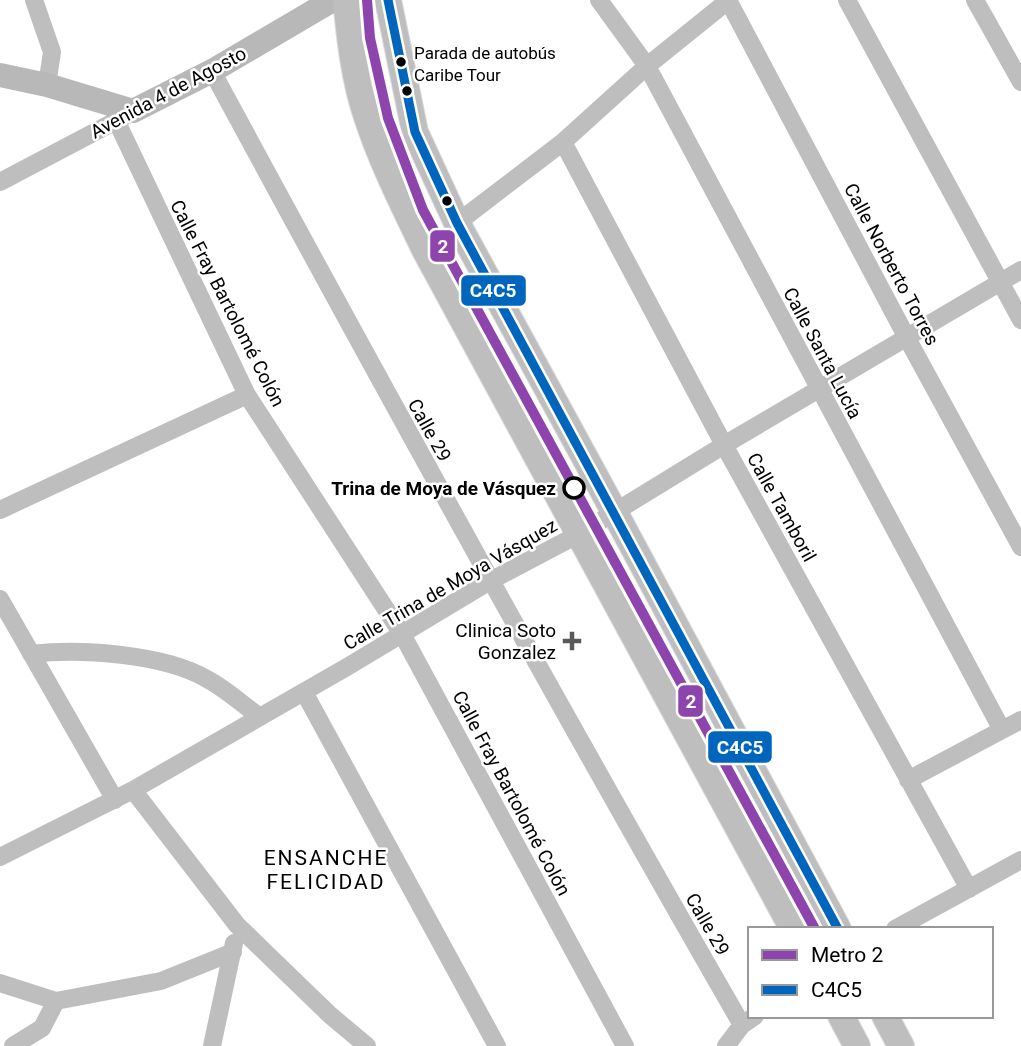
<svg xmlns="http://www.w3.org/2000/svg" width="1021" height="1046" font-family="Roboto,sans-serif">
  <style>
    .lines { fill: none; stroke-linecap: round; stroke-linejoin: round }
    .primary-casing { stroke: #dbdbdb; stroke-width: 28 }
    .street { stroke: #bebebe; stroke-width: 18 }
    .secondary { stroke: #b8b8b8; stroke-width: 24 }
    .primary { stroke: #bebebe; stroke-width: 26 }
    .bus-1-casing { stroke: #fff; stroke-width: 14 }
    .bus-1 { stroke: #0065bd; stroke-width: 9 }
    .metro-1-casing { stroke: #fff; stroke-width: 16 }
    .metro-1 { stroke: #8e44ad; stroke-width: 10 }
    .bus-dot { fill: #000; stroke: #fff; stroke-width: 2.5 }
    .stop-dot { fill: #fff; stroke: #000; stroke-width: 3.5 }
    .poi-dot { fill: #595959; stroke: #fff; stroke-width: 2.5 }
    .labels { text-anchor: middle; stroke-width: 5; stroke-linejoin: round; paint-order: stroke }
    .bus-label { font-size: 17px; fill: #000; stroke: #fff; text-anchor: start }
    .street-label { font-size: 19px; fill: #000; stroke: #fff }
    .stop-label { font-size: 19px; font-weight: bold; fill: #000; stroke: #fff; text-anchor: end }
    .poi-label { font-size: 19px; fill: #000; stroke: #fff; text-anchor: end }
    .neighbourhood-label { font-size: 21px; letter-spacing: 2px; fill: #000; stroke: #fff }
    .line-badge { stroke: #fff; stroke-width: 2.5 }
    .badge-label { font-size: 19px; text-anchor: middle; font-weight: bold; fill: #fff }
  </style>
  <rect width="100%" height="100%" fill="#fff"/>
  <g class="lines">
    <g class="primary-casing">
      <path id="primary" d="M346 0C350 39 354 79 367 117 382 163 404 206 425 250L793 929
        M388 0 415 132 457 223 615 513 838 929
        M841 1016 857 1046
        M885 1016 901 1046"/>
    </g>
    <path class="street" d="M34 0 52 52 47 85
      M599 0 647 66 1002 730
      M728 0 907 338 1021 547
      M847 0 1021 320
      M975 0 1021 82
      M212 71C385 391 560 709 742 1025
      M116 120 247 395 402 634 625 1046
      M563 142 724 445 969 889
      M0 182 127 115
      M457 223 563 142 647 66 729 0
      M0 510 247 395
      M0 599 115 800
      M31 654C80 648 164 654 207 679 226 689 243 705 260 717
      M304 692 497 1046
      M908 780 1021 720
      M133 790 237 925 330 1015 367 1046
      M0 857 133 790 347 667 490 581 579 534 724 445 1021 270
      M895 929 1021 860
      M0 983 56 1001 161 981 233 952
      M13 1046 42 1028 56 1001
      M212 1046 234 943
      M726 1046 742 1025 755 1016"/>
    <path class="secondary" d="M0 75 47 85 133 111 212 71 333 0"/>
    <use href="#primary" class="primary"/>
    <g class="bus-1-casing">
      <path id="bus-1" d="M388 0 415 132 457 223 838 929"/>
    </g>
    <use href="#bus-1" class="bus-1"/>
    <g class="metro-1-casing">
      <path id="metro-1" d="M367 0 370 38 388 118 423 210 815 929"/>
    </g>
    <use href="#metro-1" class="metro-1"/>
  </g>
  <g class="bus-dot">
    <circle cx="401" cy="62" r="6"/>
    <circle cx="407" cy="91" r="6"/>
    <circle cx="447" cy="201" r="6"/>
  </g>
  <circle class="stop-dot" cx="574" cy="488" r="10"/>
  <path class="poi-dot" d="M568.5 630.5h7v7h7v7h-7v7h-7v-7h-7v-7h7z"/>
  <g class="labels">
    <g class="bus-label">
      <text x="414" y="59">Parada de autobús<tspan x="414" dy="22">Caribe Tour</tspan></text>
    </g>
    <g class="street-label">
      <text transform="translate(168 92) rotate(-28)" y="7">Avenida 4 de Agosto</text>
      <text transform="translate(892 264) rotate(62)" y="7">Calle Norberto Torres</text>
      <text transform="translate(228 303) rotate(63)" y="7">Calle Fray Bartolomé Colón</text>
      <text transform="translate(823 353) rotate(62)" y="7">Calle Santa Lucía</text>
      <text transform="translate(430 430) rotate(61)" y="7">Calle 29</text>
      <text transform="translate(782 507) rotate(61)" y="7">Calle Tamboril</text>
      <text transform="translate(450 584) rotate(-30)" y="7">Calle Trina de Moya Vásquez</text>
      <text transform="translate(512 793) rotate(62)" y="7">Calle Fray Bartolomé Colón</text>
      <text transform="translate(708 924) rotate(60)" y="7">Calle 29</text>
    </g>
    <g class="stop-label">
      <text x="556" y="495">Trina de Moya de Vásquez</text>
    </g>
    <g class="poi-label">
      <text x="556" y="637">Clinica Soto<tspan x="556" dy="22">Gonzalez</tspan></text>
    </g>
    <g class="neighbourhood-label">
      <text x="326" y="865">ENSANCHE<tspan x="326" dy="24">FELICIDAD</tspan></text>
    </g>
  </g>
  <g class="line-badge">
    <rect x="429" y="229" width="27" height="34" rx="7" fill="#8e44ad"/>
    <rect x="460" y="274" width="67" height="33" rx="7" fill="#0065bd"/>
    <rect x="677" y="684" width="27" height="34" rx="7" fill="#8e44ad"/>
    <rect x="707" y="730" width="66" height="34" rx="7" fill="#0065bd"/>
  </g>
  <g class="badge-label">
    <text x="443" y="253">2</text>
    <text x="493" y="297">C4C5</text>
    <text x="691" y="708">2</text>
    <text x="740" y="754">C4C5</text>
  </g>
  <rect x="748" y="927" width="245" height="91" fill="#ffffff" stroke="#999999" stroke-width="2"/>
  <rect x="762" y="950" width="35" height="10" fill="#8e44ad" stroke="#999999" stroke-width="2"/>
  <text x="811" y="962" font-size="21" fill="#000000">Metro 2</text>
  <rect x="762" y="985" width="35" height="10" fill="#0065bd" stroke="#999999" stroke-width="2"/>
  <text x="811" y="997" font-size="21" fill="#000000">C4C5</text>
</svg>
